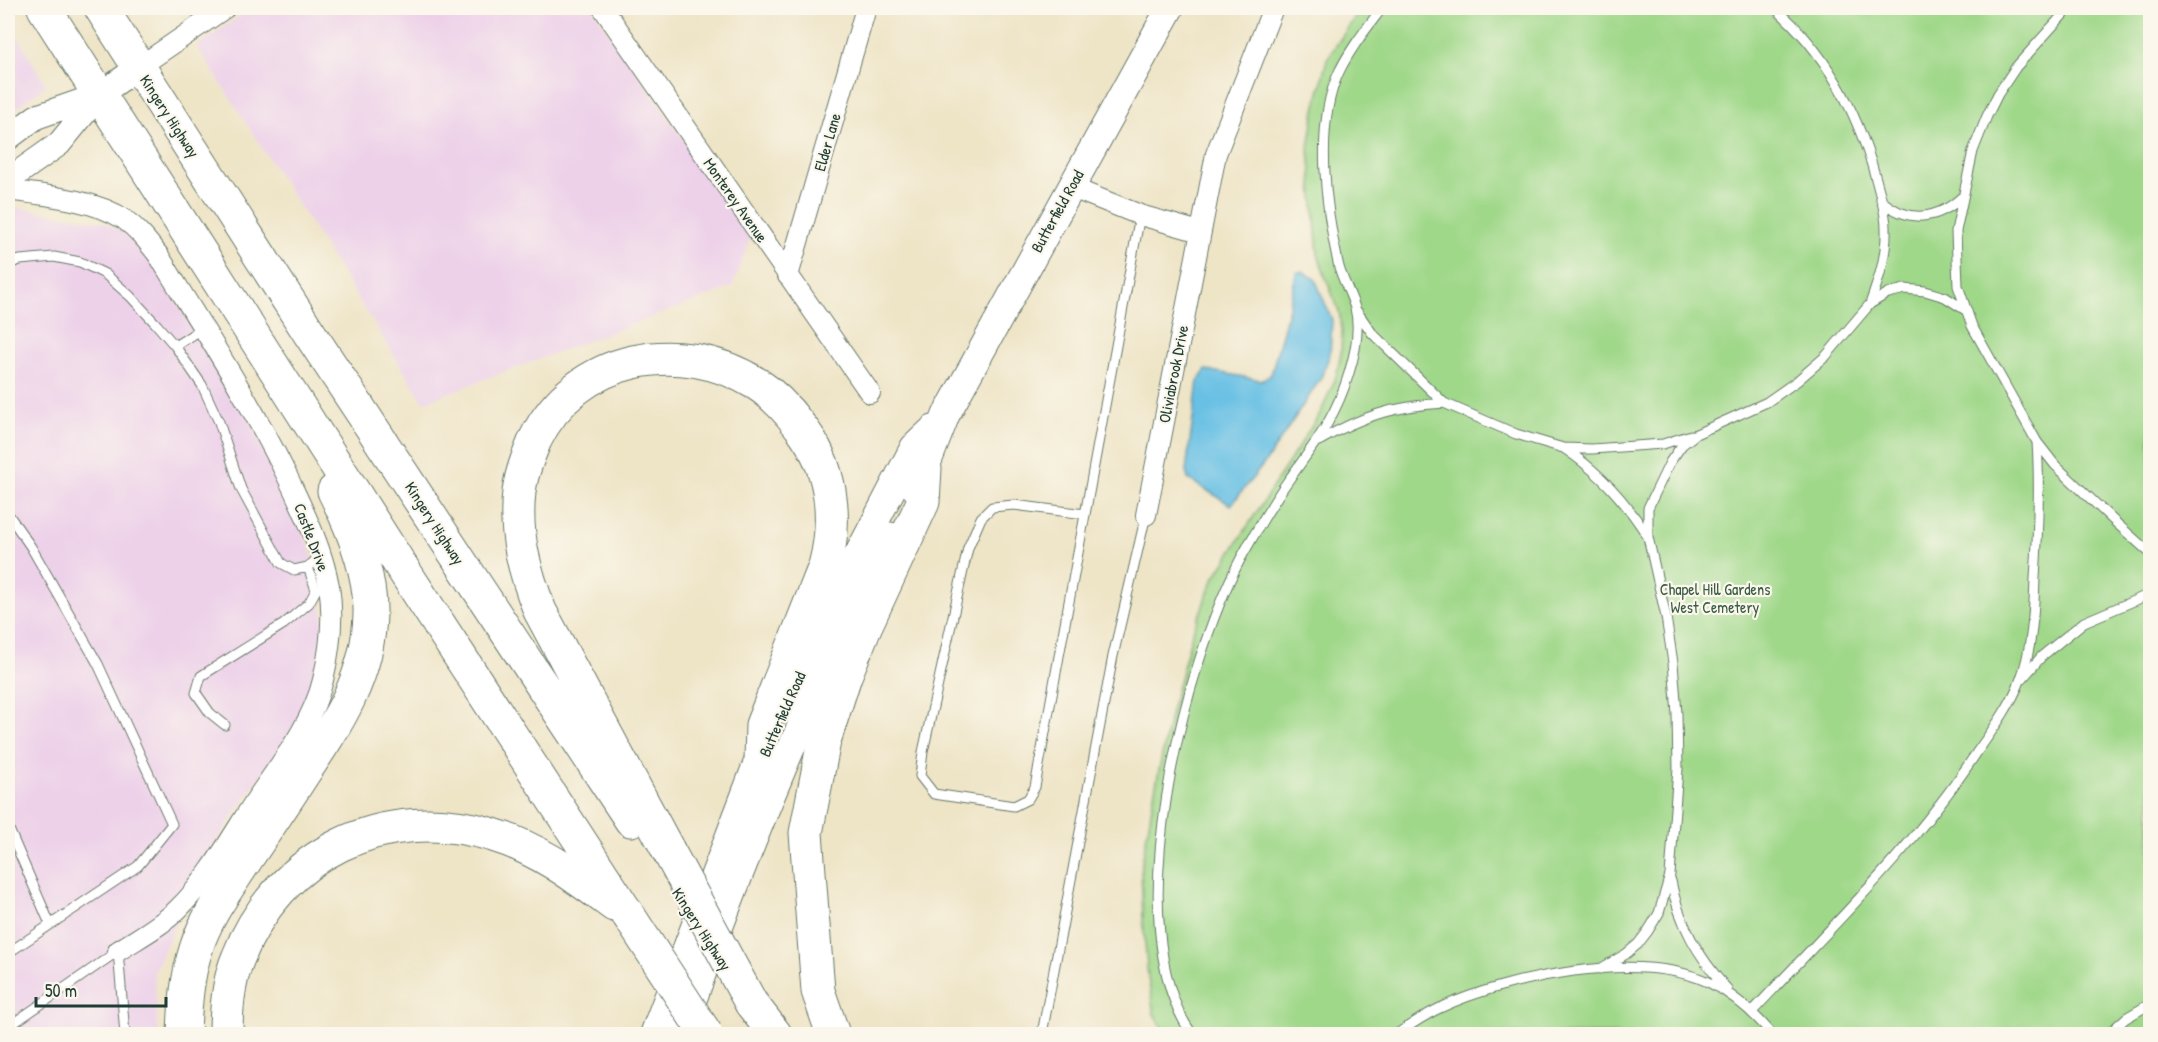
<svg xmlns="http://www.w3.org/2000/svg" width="2158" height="1042" font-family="'Patrick Hand',sans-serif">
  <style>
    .built { fill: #edd1e9 }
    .green { fill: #a0d88a; stroke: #608a5f; stroke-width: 1.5 }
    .water { fill: #67c0e4; stroke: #437e8c; stroke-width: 1.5 }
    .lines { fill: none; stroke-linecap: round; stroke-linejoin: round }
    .service-casing { stroke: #677767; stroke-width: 11 }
    .minor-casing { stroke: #677767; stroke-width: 22 }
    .tertiary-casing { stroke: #677767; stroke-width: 26 }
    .secondary-casing { stroke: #677767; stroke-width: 29 }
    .trunk-casing { stroke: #677767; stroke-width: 35 }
    .service { stroke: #fff; stroke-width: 9 }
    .minor { stroke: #fff; stroke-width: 20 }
    .tertiary { stroke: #fff; stroke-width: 24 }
    .secondary { stroke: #fff; stroke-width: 27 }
    .trunk { stroke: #fff; stroke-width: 33 }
    .trunk-bridge-casing { stroke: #677767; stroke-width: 35; stroke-linecap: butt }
    .trunk-bridge { stroke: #fff; stroke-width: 33 }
    .labels { text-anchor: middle; stroke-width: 4.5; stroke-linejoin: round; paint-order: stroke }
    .street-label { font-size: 16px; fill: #1f3d34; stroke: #fbf7ec }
    .park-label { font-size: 16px; fill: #395c45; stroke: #fbf7ec }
  </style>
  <rect width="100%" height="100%" fill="#fbf7ec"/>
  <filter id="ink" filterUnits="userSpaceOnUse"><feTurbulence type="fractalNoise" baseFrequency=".0167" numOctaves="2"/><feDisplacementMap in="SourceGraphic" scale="12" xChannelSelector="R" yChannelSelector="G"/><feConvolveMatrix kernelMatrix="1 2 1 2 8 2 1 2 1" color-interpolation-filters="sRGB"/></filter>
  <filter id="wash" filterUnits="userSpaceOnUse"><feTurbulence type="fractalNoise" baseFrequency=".008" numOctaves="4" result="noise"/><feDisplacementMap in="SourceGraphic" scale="24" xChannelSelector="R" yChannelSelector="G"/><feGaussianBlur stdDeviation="1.35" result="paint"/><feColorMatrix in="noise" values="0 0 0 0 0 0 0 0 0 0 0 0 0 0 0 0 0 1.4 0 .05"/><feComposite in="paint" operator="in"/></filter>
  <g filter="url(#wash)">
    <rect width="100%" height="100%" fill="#eee4c6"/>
    <path class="built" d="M251 8H592L751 237 732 287 424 402 197 46Z
      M8 20 46 85 8 115Z
      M17 208 103 222 124 232 139 247 154 266 251 422 308 544 319 579 324 628 311 694 300 717 207 855 154 972 158 1034H8V210Z"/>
    <path class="green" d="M1361 8H2150V1034H1166L1154 1014 1148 978 1143 919 1141 868 1154 795 1171 712 1192 634 1213 580 1321 412 1336 377 1341 354 1342 330 1339 311 1325 276 1318 254 1309 148 1315 110 1327 59Z"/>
    <path class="water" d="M1302 271 1315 279 1332 320 1330 354 1321 378 1267 460 1231 505 1188 479 1186 471 1198 381 1206 370 1261 380 1271 375 1289 308 1296 273Z"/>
  </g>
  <g filter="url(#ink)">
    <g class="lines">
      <g class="service-casing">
        <path id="service" d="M1775 8C1827 53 1858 113 1876 179 1880 195 1886 212 1886 228 1887 255 1879 279 1870 304
          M2069 8 2016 67 1998 94 1987 116 1973 151 1956 231 1958 286 1972 326 2037 442 2055 465 2114 521 2150 553
          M1881 200C1908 224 1938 220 1963 196
          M8 264 20 260 54 257 80 262 105 274 130 296 157 325 175 346 202 385 219 422 241 489 281 563 294 570 308 567 322 555
          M1356 310 1372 333 1444 403 1516 434 1563 448 1592 449 1663 444 1691 435
          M175 346 203 328
          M1319 441C1361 416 1395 406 1444 403
          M1565 449C1598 471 1627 503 1648 537
          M8 514 31 547 98 664 172 824 138 866 8 953
          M1085 514 1014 505 992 507 981 518 968 548 923 752 920 776 934 794 1014 806 1028 799 1035 787 1140 215
          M2022 679 2042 656 2084 622 2150 594
          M225 725 210 713 196 693 201 676 284 624 309 603 316 590 308 567
          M8 827 50 924
          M1671 881C1679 924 1698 956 1727 989
          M1600 969 1626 954 1638 944 1648 931 1659 913 1670 875 1678 769 1677 714 1673 663 1666 617 1648 537V508L1670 462 1682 445 1696 434 1767 402 1797 381 1826 356 1870 304 1888 293 1905 289 1925 291 1945 297 1967 311
          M1752 1012C1830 928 1912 850 1975 755 1991 732 2010 707 2020 681 2032 651 2034 611 2035 578 2038 533 2040 488 2037 442
          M8 1027 118 951 125 1034
          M1042 1034 1113 656 1146 515
          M1192 1034C1116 928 1184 665 1241 558 1256 531 1272 503 1290 478 1316 442 1336 417 1349 373 1355 354 1360 328 1355 308 1351 294 1343 281 1339 267 1326 211 1314 125 1339 72 1350 49 1367 28 1382 8
          M1397 1034C1410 1025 1425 1015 1440 1008 1506 977 1641 949 1710 983 1735 995 1754 1013 1772 1034
          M2108 1034 2126 1018 2150 1004"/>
      </g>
      <g class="minor-casing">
        <path id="minor" d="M603 8 870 393
          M139 67 225 8
          M1070 187 1140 215 1200 232
          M8 190C43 195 93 199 124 219 138 229 148 242 159 256 204 330 251 402 289 480 305 514 322 548 329 586 334 616 330 650 323 680 313 722 283 760 259 795 234 832 210 878 178 909 161 926 138 938 118 951
          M788 276 866 8
          M1146 515 1216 154 1273 8"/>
      </g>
      <g class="tertiary-casing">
        <path id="tertiary" d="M8 138 36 117 99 95
          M8 180 59 144 99 95 139 67"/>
      </g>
      <g class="secondary-casing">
        <path id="secondary" d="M915 488 925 469 946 415 1170 8
          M784 709 825 618 914 447 933 429
          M681 1034C740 863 808 697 891 536"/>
      </g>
      <g class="trunk-casing">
        <path id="trunk" d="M44 8 399 563 629 916
          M101 8 310 334 631 820
          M751 1003 775 1034
          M184 1034C185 1005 187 977 196 949 206 916 229 886 247 858 266 830 285 802 303 774 337 724 369 676 370 613 371 573 351 525 334 491
          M226 1034C226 1009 228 982 238 958 279 853 385 802 493 835 540 849 576 877 614 905
          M657 1034 761 761 762 725 825 566C838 517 832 465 799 425 787 409 774 395 757 384 680 336 576 355 535 440 528 457 521 474 519 492 514 534 525 573 540 611L668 850
          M833 1034 818 991 806 833 824 741 845 676 865 627 923 502 925 469"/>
      </g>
      <use href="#service" class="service"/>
      <use href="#minor" class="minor"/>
      <use href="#tertiary" class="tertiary"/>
      <use href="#secondary" class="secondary"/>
      <use href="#trunk" class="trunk"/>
      <g class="trunk-bridge-casing">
        <path id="trunk-bridge" d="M668 850 751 1003
          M629 916 706 1034"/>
      </g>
      <use href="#trunk-bridge" class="trunk-bridge"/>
    </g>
  </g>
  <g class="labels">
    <g class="street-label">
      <text transform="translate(170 116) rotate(57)" y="6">Kingery Highway</text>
      <text transform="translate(827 142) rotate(-74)" y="6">Elder Lane</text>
      <text transform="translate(736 200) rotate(55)" y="6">Monterey Avenue</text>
      <text transform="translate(1057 211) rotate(-61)" y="6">Butterfield Road</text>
      <text transform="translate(1173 374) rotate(-79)" y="6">Oliviabrook Drive</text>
      <text transform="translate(435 523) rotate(57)" y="6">Kingery Highway</text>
      <text transform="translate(312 537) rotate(69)" y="6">Castle Drive</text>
      <text transform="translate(782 714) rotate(-66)" y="6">Butterfield Road</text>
      <text transform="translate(702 929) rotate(57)" y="6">Kingery Highway</text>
    </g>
    <g class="park-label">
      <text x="1715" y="595">Chapel Hill Gardens<tspan x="1715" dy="18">West Cemetery</tspan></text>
    </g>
  </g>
  <rect width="2158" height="1042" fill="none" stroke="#fbf7ec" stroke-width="30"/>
  <path d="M36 997v9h130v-9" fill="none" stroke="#1f3d34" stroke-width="3"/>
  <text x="45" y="997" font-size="18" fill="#1f3d34" stroke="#fbf7ec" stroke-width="4.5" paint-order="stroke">50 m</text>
</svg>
